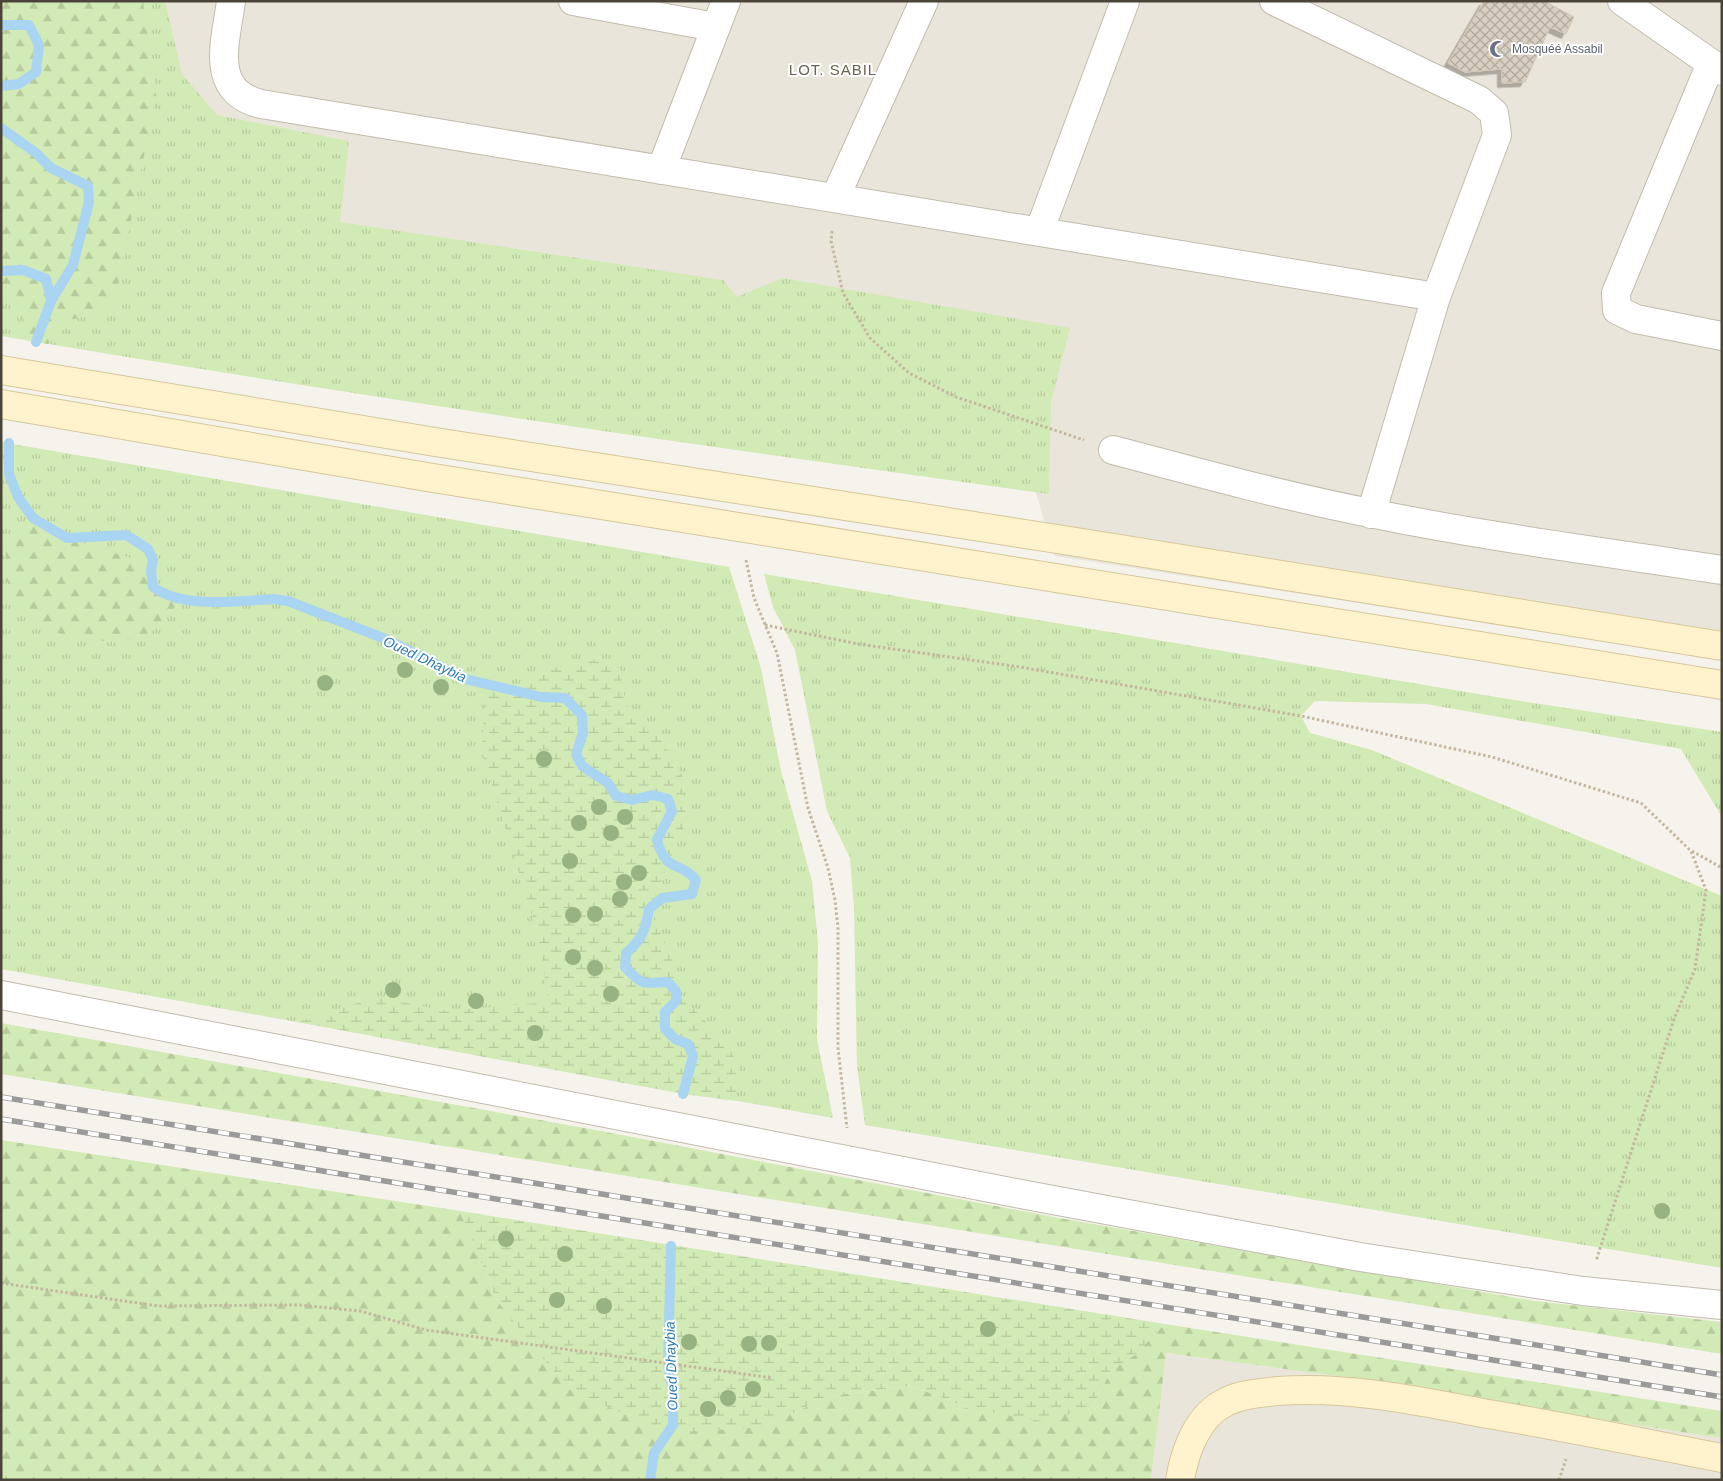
<svg xmlns="http://www.w3.org/2000/svg" width="1723" height="1481" font-family="Helvetica,sans-serif">
  <style>
    .residential { fill: #eae5da }
    .grass { fill: url(#grass-tufts) }
    .forest { fill: url(#forest-firs) }
    .wetland { fill: url(#wetland-marsh) }
    .lines { fill: none; stroke-linecap: round; stroke-linejoin: round }
    .stream { stroke: #a9d4f2; stroke-width: 10 }
    .building { fill: url(#building-cross-hatch); stroke: #d3c7b4; filter: url(#shadow) }
    .street-casing { stroke: #c2bbae; stroke-width: 30 }
    .secondary-casing { stroke: #d6c79b; stroke-width: 30 }
    .path { stroke: #c4b79f; stroke-width: 3; stroke-dasharray: 2.5 2.5; stroke-linecap: butt }
    .street { stroke: #fff; stroke-width: 28 }
    .secondary { stroke: #fff3cd; stroke-width: 28 }
    .rail-casing { stroke: #9a9a9a; stroke-width: 5.5 }
    .rail { stroke: #fff; stroke-width: 4; stroke-dasharray: 11; stroke-linecap: butt }
    .tree { fill: #97b381 }
    .labels { text-anchor: middle; stroke-width: 4; stroke-linejoin: round; paint-order: stroke }
    .worship-label { font-size: 12px; fill: #5b616d; stroke: #fff; text-anchor: start }
    .water-label { font-size: 14px; font-style: italic; fill: #2e7ab2; stroke: #fff }
    .quarter-label { font-size: 15px; letter-spacing: 1px; fill: #6e6250; stroke: #fff }
  </style>
  <defs>
    <pattern id="grass-tufts" width="24" height="20" patternUnits="userSpaceOnUse" patternTransform="scale(1.25)"><rect width="24" height="20" fill="#d2eab5"/><path d="M3 7l-1-3M5 7V3M7 7l1-3M15 17l-1-3M17 17v-4M19 17l1-3" fill="none" stroke="#b6ca9c"/></pattern>
    <pattern id="forest-firs" width="22" height="20" patternUnits="userSpaceOnUse" patternTransform="scale(1.25)"><rect width="22" height="20" fill="#d2eab5"/><path d="M5 1l3.5 6h-7zM16 11l3.5 6h-7z" fill="#b6ca9c"/></pattern>
    <pattern id="wetland-marsh" width="20" height="14" patternUnits="userSpaceOnUse" patternTransform="scale(1.25)"><rect width="20" height="14" fill="#d2eab5"/><path d="M1 5h8M5 5V1M11 12h8M15 12V8" fill="none" stroke="#b6ca9c"/></pattern>
    <pattern id="building-cross-hatch" width="8" height="8" patternUnits="userSpaceOnUse" patternTransform="scale(1.25)"><rect width="8" height="8" fill="#d8cfc1"/><path d="M0 0l8 8M0 8l8-8" fill="none" stroke="#b1aa9e"/></pattern>
    <filter id="shadow"><feDropShadow dx="-4.5" dy="4.5" stdDeviation="0" flood-color="#0004"/></filter>
  </defs>
  <rect width="100%" height="100%" fill="#f6f3ec"/>
  <path class="residential" d="M1 1H1722V659L1055 556 1018 433 1 253Z
    M1165 1353 1384 1382 1583 1417 1722 1438V1480H1151Z"/>
  <path class="grass" d="M1 1H165L182 74 217 115 349 141 340 222 723 280 737 297 782 278 1070 328 1051 402 1049 494C699 446 350 395 1 336Z
    M1 442 729 567 761 668 781 771 812 881 818 943 817 1039 833 1118 1 969Z
    M764 574 1508 699 1722 732V817L1681 749 1426 704 1315 701 1301 716 1310 733 1372 750 1722 896V1268L865 1125 857 1066 854 909 850 858 827 811 795 650 773 607Z"/>
  <path class="forest" d="M1 1H143L156 96 115 300 104 312 61 322 48 344 25 340 20 296 1 293Z
    M33 518 67 538 137 560 151 571 153 587 164 595 180 600C170 613 158 632 141 637 104 649 65 634 30 626L7 581 6 552Z
    M1 1023 590 1129 1059 1218 1535 1301 1722 1322V1354L1 1074Z
    M1 1140 460 1211 497 1301 764 1427 829 1396 913 1386 970 1409 1092 1408 1111 1370 1138 1353 1152 1336 1165 1324 1722 1411V1438L1583 1417 1383 1382 1166 1353 1151 1480H1Z"/>
  <path class="wetland" d="M592 660H606L620 669 626 705 660 737 683 777 686 822 649 909 671 955 676 991 726 1042 740 1068 736 1101 683 1094 297 1022 377 997 446 1011 549 1002 538 935 482 752 485 684H530L549 669Z
    M460 1211 1165 1324 1152 1336 1138 1353 1111 1370 1092 1408 1041 1421 970 1409 913 1386 829 1396 764 1427 667 1433 568 1389 497 1301Z"/>
  <g class="lines">
    <path class="stream" d="M1 25H29L39 45 36 72 19 84 1 86
      M1 128 36 153 51 168 88 186 89 202 73 265 51 301 36 342
      M1 271 23 270 46 279 51 301
      M9 443V474L18 497 33 518 67 538 126 535 148 549 153 560 151 571 153 587C182 609 238 601 273 599L288 601 388 640 465 679 541 697 565 698 582 715 583 733 576 754 582 766 608 783 616 796 632 800 653 795 668 799 672 811 657 840C666 874 680 860 696 880L692 894 662 898 649 909C646 929 642 940 626 953L625 967C643 987 644 983 668 982L676 991V1001L665 1012V1029L675 1039 688 1044 693 1056 683 1094
      M650 1480 654 1453 673 1425V1393L668 1363 671 1246"/>
  </g>
  <path class="building" d="M1484 1H1544L1574 17 1566 34 1550 27 1525 82 1502 83V69L1465 72 1448 63Z"/>
  <g class="lines">
    <g class="street-casing">
      <path id="street" d="M231 1C226 41 208 91 261 104L1436 297
        M573 1 715 27
        M1274 1 1479 100 1494 113 1497 135 1436 297 1371 514
        M1622 1 1722 71
        M1711 63 1616 293 1617 310 1636 319 1722 336
        M661 170 726 1
        M835 198 924 1
        M1039 232 1125 1
        M1113 450C1199 473 1284 496 1370 513 1487 537 1605 552 1722 570
        M1 995 1026 1195 1360 1257 1583 1291 1722 1305"/>
    </g>
    <g class="secondary-casing">
      <path id="secondary" d="M1 370 435 442 1070 541 1722 646
        M1 404 427 477 1722 685
        M1180 1480C1185 1450 1198 1415 1226 1402 1241 1394 1261 1393 1278 1391 1349 1386 1419 1401 1488 1414 1566 1427 1644 1443 1722 1458"/>
    </g>
    <path class="path" d="M832 231 831 241 843 293 870 338 909 373 956 397 1084 440
      M746 560 754 598 777 653 808 808 828 868 835 900 838 928V1048L847 1128
      M765 625 858 644 1020 667 1301 716 1492 757 1641 803 1691 851 1706 890 1695 969 1674 1019 1596 1261
      M1692 851 1722 868
      M1 1283 158 1306 300 1305 360 1311 426 1330 773 1378
      M1559 1480 1566 1459"/>
    <use href="#street" class="street"/>
    <use href="#secondary" class="secondary"/>
    <g class="rail-casing">
      <path id="rail" d="M1 1097 1722 1375
        M1 1119 1722 1397"/>
    </g>
    <use href="#rail" class="rail"/>
  </g>
  <g class="tree">
    <circle cx="405" cy="670" r="8"/>
    <circle cx="325" cy="683" r="8"/>
    <circle cx="441" cy="687" r="8"/>
    <circle cx="544" cy="759" r="8"/>
    <circle cx="599" cy="807" r="8"/>
    <circle cx="625" cy="817" r="8"/>
    <circle cx="579" cy="823" r="8"/>
    <circle cx="611" cy="833" r="8"/>
    <circle cx="570" cy="861" r="8"/>
    <circle cx="639" cy="873" r="8"/>
    <circle cx="624" cy="882" r="8"/>
    <circle cx="620" cy="899" r="8"/>
    <circle cx="595" cy="914" r="8"/>
    <circle cx="573" cy="915" r="8"/>
    <circle cx="573" cy="957" r="8"/>
    <circle cx="595" cy="968" r="8"/>
    <circle cx="393" cy="990" r="8"/>
    <circle cx="611" cy="994" r="8"/>
    <circle cx="476" cy="1001" r="8"/>
    <circle cx="535" cy="1033" r="8"/>
    <circle cx="1662" cy="1211" r="8"/>
    <circle cx="506" cy="1239" r="8"/>
    <circle cx="565" cy="1254" r="8"/>
    <circle cx="557" cy="1300" r="8"/>
    <circle cx="604" cy="1306" r="8"/>
    <circle cx="988" cy="1329" r="8"/>
    <circle cx="689" cy="1342" r="8"/>
    <circle cx="769" cy="1343" r="8"/>
    <circle cx="749" cy="1344" r="8"/>
    <circle cx="753" cy="1389" r="8"/>
    <circle cx="728" cy="1398" r="8"/>
    <circle cx="708" cy="1409" r="8"/>
  </g>
  <defs>
    <g id="mosque-bare" transform="scale(1.35)"><path d="M3.5-4.9A6 6 0 1 0 3.5 4.9A5 5 0 1 1 3.5-4.9Z" fill="#6b7280" stroke="#fff" stroke-width="2.5" paint-order="stroke"/></g>
  </defs>
  <g fill-rule="evenodd">
    <use href="#mosque-bare" x="1498" y="49"/>
  </g>
  <g class="labels">
    <g class="worship-label">
      <text x="1512" y="53">Mosquéé Assabil</text>
    </g>
    <g class="water-label">
      <text transform="translate(425 659) rotate(25)" y="5">Oued Dhaybia</text>
      <text transform="translate(671 1366) rotate(-92)" y="5">Oued Dhaybia</text>
    </g>
    <g class="quarter-label">
      <text x="833" y="75">LOT. SABIL</text>
    </g>
  </g>
  <rect width="1723" height="1481" fill="none" stroke="#4b4439" stroke-width="5"/>
</svg>
